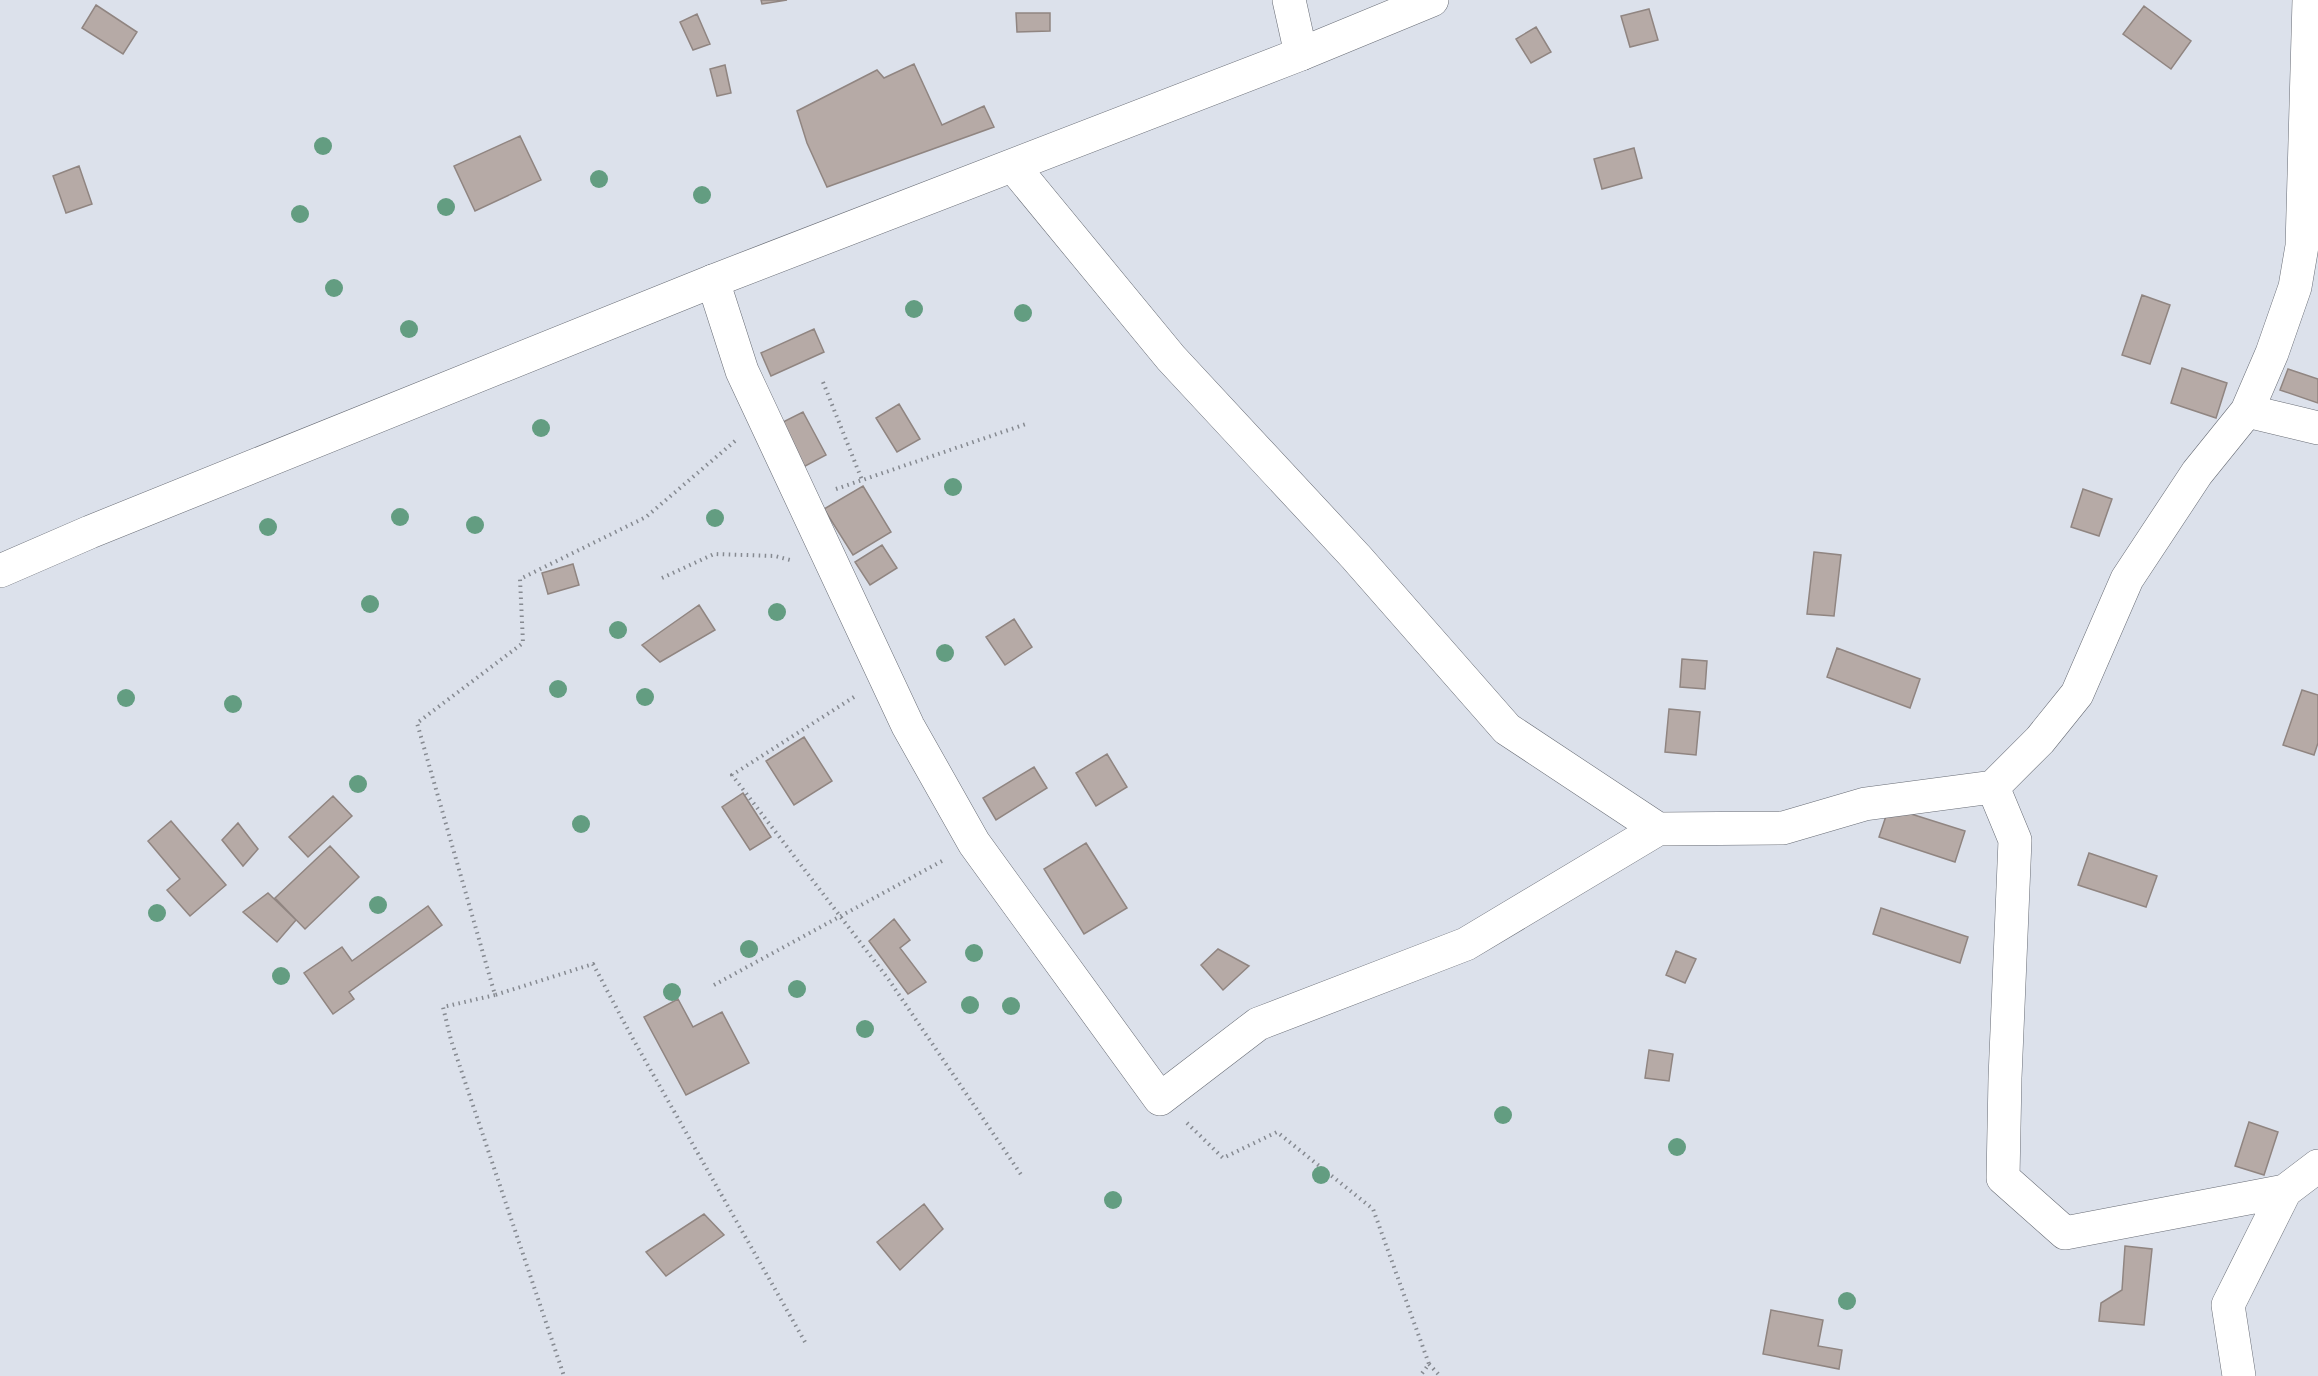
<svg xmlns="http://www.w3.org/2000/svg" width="2318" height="1376" font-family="Cabin,sans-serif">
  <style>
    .building { fill: #b6aaa6; stroke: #908581; stroke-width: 1.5 }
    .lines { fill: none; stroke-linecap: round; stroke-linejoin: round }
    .minor-casing { stroke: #686c75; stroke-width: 34 }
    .primary-casing { stroke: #686c75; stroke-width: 34 }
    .path { stroke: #868a91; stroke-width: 4; stroke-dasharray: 1.5 4.5; stroke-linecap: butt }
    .minor { stroke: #fff; stroke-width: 33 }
    .primary { stroke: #fff; stroke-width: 33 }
    .tree { fill: #639d81 }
  </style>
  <rect width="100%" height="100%" fill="#dce1eb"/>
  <path class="building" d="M761 0H787L762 4Z
    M96 5 137 32 123 54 82 28Z
    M2144 6 2191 41 2171 69 2123 34Z
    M1649 9 1658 40 1630 47 1621 16Z
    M1016 13H1050V31L1017 32Z
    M697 14 710 44 693 50 680 22Z
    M1536 27 1551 52 1531 63 1516 39Z
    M914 64 942 125 984 106 994 127 827 187 807 143 797 111 877 70 884 78Z
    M725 65 731 93 717 96 710 69Z
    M520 136 541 180 475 211 454 166Z
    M1634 148 1642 178 1602 189 1594 159Z
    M79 166 92 204 66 213 53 176Z
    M2142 295 2170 305 2150 364 2122 355Z
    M814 329 824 352 771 376 761 353Z
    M2182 368 2227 383 2216 418 2171 403Z
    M2288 369 2318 379V403L2280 390Z
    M899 404 920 439 897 452 876 418Z
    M803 412 826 455 794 472 771 428Z
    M863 486 891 532 853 555 824 509Z
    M2083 489 2112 499 2099 536 2071 527Z
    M882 545 897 568 870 585 855 562Z
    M1814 552 1841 555 1834 616 1807 614Z
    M573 564 579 585 548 594 542 573Z
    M699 605 715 630 660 662 642 645Z
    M1014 619 1032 647 1005 665 986 637Z
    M1837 648 1920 679 1910 708 1827 677Z
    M1682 659 1707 661 1705 689 1680 687Z
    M2302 690 2318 695V743L2314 755 2283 745Z
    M1669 709 1700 712 1696 755 1665 752Z
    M804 737 832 781 794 805 766 761Z
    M1107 754 1127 787 1096 806 1076 773Z
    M1034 767 1047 788 996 820 983 798Z
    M743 793 771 837 750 850 722 807Z
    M333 796 352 816 308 857 289 837Z
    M1889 807 1965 831 1955 862 1879 837Z
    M171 821 226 885 190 916 167 890 180 879 148 841Z
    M238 823 258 849 243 866 222 840Z
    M1086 843 1127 908 1084 934 1044 869Z
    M330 846 359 877 305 929 275 898Z
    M2089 853 2157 876 2146 907 2078 885Z
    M268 893 296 920 277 942 243 912Z
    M428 906 442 925 349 992 354 999 333 1014 304 973 342 947 352 961Z
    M1881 908 1968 937 1960 963 1873 934Z
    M894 919 910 940 900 948 926 982 908 994 869 941Z
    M1218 949 1249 966 1223 990 1201 965Z
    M1676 951 1696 959 1685 983 1666 975Z
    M678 999 693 1027 722 1012 749 1063 686 1095 644 1017Z
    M1649 1050 1673 1054 1669 1081 1645 1078Z
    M2249 1122 2278 1132 2264 1175 2235 1166Z
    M924 1204 943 1229 900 1270 877 1242Z
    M704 1214 724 1235 666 1276 646 1252Z
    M2125 1246 2152 1249 2144 1325 2099 1321 2101 1303 2122 1290Z
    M1771 1310 1823 1320 1818 1346 1842 1350 1839 1369 1763 1354Z"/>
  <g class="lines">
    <g class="minor-casing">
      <path id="minor" d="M1289 0 1301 54
        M1013 166 1171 358 1356 557 1507 729 1658 829 1783 828 1865 804 1993 787 2040 740 2077 694 2127 579 2197 473 2247 411 2272 353 2295 287 2302 246 2309 0
        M713 281 742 371 908 726 974 843 1160 1099 1258 1024 1466 944 1658 829
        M2247 411 2318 428
        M1993 787 2015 840 2005 1078 2003 1178 2065 1233 2285 1191
        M2239 1376 2228 1305 2285 1191 2318 1166"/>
    </g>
    <g class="primary-casing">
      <path id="primary" d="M0 571 90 532 713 281 1301 54 1432 0"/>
    </g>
    <path class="path" d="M823 382 862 480
      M735 441 646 517 520 579 523 643 417 723 495 995 593 964 633 1039 805 1342
      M836 489 1026 424
      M662 578 714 554 775 556 790 560
      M854 697 732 775 889 980 1022 1176
      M714 985 942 861
      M495 995 443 1007 451 1040 564 1376
      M1187 1123 1223 1158 1277 1132 1373 1209 1429 1364 1420 1376
      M1429 1364 1440 1376"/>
    <use href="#minor" class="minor"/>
    <use href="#primary" class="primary"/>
  </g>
  <g class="tree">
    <circle cx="323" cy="146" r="9"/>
    <circle cx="599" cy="179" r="9"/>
    <circle cx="702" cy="195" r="9"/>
    <circle cx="446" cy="207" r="9"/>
    <circle cx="300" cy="214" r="9"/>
    <circle cx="334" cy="288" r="9"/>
    <circle cx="914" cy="309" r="9"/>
    <circle cx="1023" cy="313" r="9"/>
    <circle cx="409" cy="329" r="9"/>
    <circle cx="541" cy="428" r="9"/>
    <circle cx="953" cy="487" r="9"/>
    <circle cx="400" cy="517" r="9"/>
    <circle cx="715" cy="518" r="9"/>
    <circle cx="475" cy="525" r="9"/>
    <circle cx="268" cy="527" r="9"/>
    <circle cx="370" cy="604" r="9"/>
    <circle cx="777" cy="612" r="9"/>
    <circle cx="618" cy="630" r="9"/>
    <circle cx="945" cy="653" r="9"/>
    <circle cx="558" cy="689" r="9"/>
    <circle cx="645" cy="697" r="9"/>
    <circle cx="126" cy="698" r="9"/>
    <circle cx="233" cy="704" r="9"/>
    <circle cx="358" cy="784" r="9"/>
    <circle cx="581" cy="824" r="9"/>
    <circle cx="378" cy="905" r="9"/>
    <circle cx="157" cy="913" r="9"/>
    <circle cx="749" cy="949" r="9"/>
    <circle cx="974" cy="953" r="9"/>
    <circle cx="281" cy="976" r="9"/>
    <circle cx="797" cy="989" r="9"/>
    <circle cx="672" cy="992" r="9"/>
    <circle cx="970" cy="1005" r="9"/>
    <circle cx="1011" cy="1006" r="9"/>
    <circle cx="865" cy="1029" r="9"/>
    <circle cx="1503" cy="1115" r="9"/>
    <circle cx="1677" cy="1147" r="9"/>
    <circle cx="1321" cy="1175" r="9"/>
    <circle cx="1113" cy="1200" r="9"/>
    <circle cx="1847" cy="1301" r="9"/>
  </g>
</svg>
